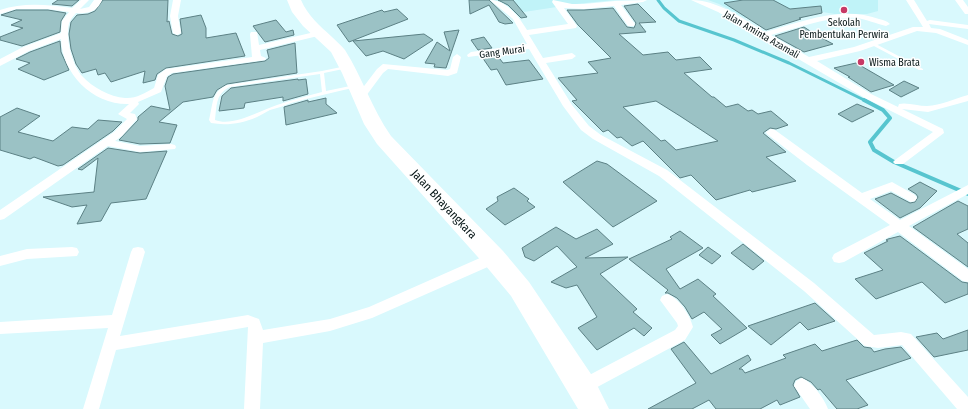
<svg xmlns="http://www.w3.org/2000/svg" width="968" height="409" font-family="'Fira Sans Condensed',sans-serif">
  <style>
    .built { fill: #c0f3f8 }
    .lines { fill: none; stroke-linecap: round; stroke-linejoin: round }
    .stream-far1 { stroke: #57c5cf; stroke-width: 3 }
    .stream { stroke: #57c5cf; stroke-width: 4 }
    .building { fill: #9bc2c5; stroke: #5c8185; fill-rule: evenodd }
    .lane { fill: #fff; fill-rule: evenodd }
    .street { fill: #fff; fill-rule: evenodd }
    .highway { fill: #fff; fill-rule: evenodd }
    .poi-dot { fill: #c73965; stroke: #fff; stroke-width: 1.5 }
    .labels { text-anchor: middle; stroke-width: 3; stroke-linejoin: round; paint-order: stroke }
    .far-poi-label { font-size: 10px; fill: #071617; stroke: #fff }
    .far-street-label { font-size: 10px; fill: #071617; stroke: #fff }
    .street-label { font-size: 12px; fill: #071617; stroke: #fff }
  </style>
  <rect width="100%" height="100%" fill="#d9f9fd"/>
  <path class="built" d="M494 0H616L576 4 511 14Z
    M708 0H878V11L867 14H835L803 9 745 18 719 4Z"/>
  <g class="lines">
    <path class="stream-far1" d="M658 0 664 8 679 21 734 40 789 63 866 101"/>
    <path class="stream" d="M864 100 883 110 890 118 870 142 874 150 894 162 968 194"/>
  </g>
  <path class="building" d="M58 0H79L72 6 52 4Z
    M103 0H168L167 22 169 21 172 34 178 36 182 34 180 19 201 15 206 28V38L236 33 245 56 166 68 157 74 155 80 143 83 145 71 111 82 105 73 98 75 96 69 82 73 76 64 71 49 69 34 71 22 77 15 88 14 95 11Z
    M469 0H489L513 23 505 24 499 22 489 5 470 14Z
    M498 0H513L527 17 521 18 508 5Z
    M743 0H773L790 9 821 6 822 13 799 18 801 19 766 30 724 3Z
    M638 4 656 22 639 23 646 32 619 34 643 55 668 52 676 60 700 57 712 69 684 73 712 97H714L726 107 738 104 748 111 752 110 758 114 771 111 788 125 776 129 770 128 763 133 786 152 766 157 796 181 752 192 750 190 716 200 691 175 680 178 643 141 632 146 621 137 617 138 608 130 603 132 572 101 577 100 558 78 598 73 588 62 611 58 578 25 567 10H584L613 8 627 27 634 28 636 23 624 6ZM656 101 680 116 718 141 676 150 665 140 661 141 623 107Z
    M397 9 408 19 349 42 337 25 382 10 384 12Z
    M16 10H48L66 13 61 21 60 32 22 46 0 40V37L23 28 11 25 22 20 1 15Z
    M276 20 286 32 293 30 294 35 265 42 253 26Z
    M804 27 816 35 833 44 804 52 775 36Z
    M459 30 446 68 434 67 435 64 425 63 437 42 450 51 444 32Z
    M424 34 433 40 404 59 383 51 366 56 353 41Z
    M484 37 492 48 478 50 471 40Z
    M60 41 61 52 69 70 44 80 18 69 30 63 16 59 30 52Z
    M295 43 297 73 227 84 217 90 213 97 183 102 159 122 177 125 170 143 140 144 119 140 138 120V117L151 106 170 110 165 86 168 77 173 74 265 61 269 58 267 50Z
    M497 55 503 63 529 60 543 79 506 85 497 69 491 70 482 57Z
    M856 63 894 85 871 92 848 77H850L834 68Z
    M298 79V80L306 79 308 94 283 101V97L245 103 244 108 219 111 222 96 231 88Z
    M904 81 919 88 901 97 889 90Z
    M326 98V104L337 113 286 125 284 107 308 100V102Z
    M857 104 874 111 852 122 838 114Z
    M17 108 40 116 18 132 53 141 72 127 88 129 98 120 122 122 113 131 63 165 58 166 34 157 30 159 0 150V117Z
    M108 148 140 153 167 151 146 199 111 203 101 221 77 224 87 205 72 207 43 197 94 192 98 158 82 170 78 169Z
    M597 161 607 164 657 201 613 227 563 182Z
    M920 182 937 191 920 208 900 218 875 199 891 193 910 203 915 202 918 197 916 194 908 189Z
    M514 188 529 199 527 201 535 207 505 225 486 209 498 201 497 197Z
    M958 201 968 206V229L957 234 968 243V267L913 227Z
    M556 227 576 239 597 229 613 244 585 258 628 257 600 274 637 309 633 312 652 328 644 336 634 328 597 350 578 328 597 317 577 285 566 288 551 282 577 267 557 246 534 261 525 257 522 248Z
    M680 231 703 248 666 269 680 289 698 279 716 294 713 296 747 328 720 344 711 335 722 329 704 312 692 319 685 307 677 298 668 293H665L668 290 629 259 672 239 670 237Z
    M900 236 962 282 968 283V294L945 303 922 282 876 299 855 279 883 270 864 253 888 241 886 240 888 239Z
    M743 244 764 261 753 270 731 253Z
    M708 247 721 256 712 264 699 255Z
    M815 303 835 321 808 330 800 322 771 345 748 326Z
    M968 330V350L934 357 916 337 937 333 943 339Z
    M857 340 864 347 871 348 874 352 885 349 901 347 911 358 846 380 868 405 857 409H837L820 389 818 390 811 382 801 377 795 380 793 385 800 397 780 405 777 400 760 409H716L709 400 692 409H648L696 383 671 349 684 342 711 374 748 355 751 360 739 369H742L745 373 786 358 783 355 815 344 822 351Z"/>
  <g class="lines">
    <path class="lane" d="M872 43H874L923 69V70H919L872 45Z
      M346 66 348 67V68L324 73 326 91 355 85H357V87C335 92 312 97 291 103 284 106 277 108 270 110 266 112 263 114 259 116 245 123 227 126 211 123L209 120C213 105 211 92 227 85L322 71ZM320 74 322 92C307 96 291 100 277 105 259 111 233 127 215 120 217 106 215 94 230 87Z"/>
    <path class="street" d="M81 0H89L80 9 89 7 94 0H102C97 12 88 14 76 13 74 16 71 18 70 21 64 34 72 65 82 76 92 87 110 97 125 98 135 99 145 93 154 88L158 75 166 69 252 57 250 34 251 32H257L259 45 319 31 323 33 322 35 260 50 261 56 266 58 265 60 172 73 167 76 161 92 138 102 139 104 130 113 135 114 137 119 122 136 115 141 140 146 171 144 175 145 176 147 175 149 140 152 108 146 4 219 0 220V210L114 132 127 119 118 114 129 104C93 105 62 74 61 39L29 51 0 66V59L23 47 61 33 62 21 69 12 48 9H16L0 14V10C24 2 48 5 72 8Z
      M173 0H181L178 16 181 33 177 35 173 33 170 16Z
      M490 0C507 0 519 17 527 30L568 24 552 2 553 0 572 4H584L615 1 647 0 643 2 621 5 635 24 634 26H628L614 6 584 9 564 8 577 26 576 28 529 35 543 58 572 53 576 56 572 59 546 63 572 105 589 126 601 135 667 170 814 283 874 335 901 332 911 334 968 397V409H957L902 345 878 348 865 346 804 291 659 176 593 139 581 130 563 106 529 49 468 57 467 55 471 52 527 44 513 19Z
      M691 0C718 0 743 19 765 32 801 22 842 5 879 19 883 20 887 21 890 24L886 26C876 24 867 19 856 18 827 16 799 28 771 35L809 57 854 47 913 27H923L906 0H914L927 21 930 20 968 25V29L929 24 931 28 940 29 968 40V45L936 33 917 31 860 51 817 61 871 94 898 107 899 104C907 102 918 106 927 106 941 105 954 99 968 95V101L928 112 902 109 943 129 944 133 903 164H895L893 162 895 160 933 132 865 98 718 12Z
      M955 0H963L968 7V14H965Z
      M457 54 461 57 457 73 448 76 388 69 383 73 363 100 360 101 355 98 377 69 383 64 447 70 450 69 453 57Z
      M771 129 775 130 862 193 892 182 915 195 917 198 915 201 911 202 891 191 870 199 900 220 968 185V194L909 226 968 269V282L963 281 898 232 844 262 839 263 834 262 832 258 834 254 890 225 807 165 767 134 766 132Z
      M72 247 77 248 79 252 77 256 27 259 0 266V256L27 249Z
      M138 247 143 248 145 252 120 336 248 315 259 319 263 330 330 319 369 307 489 254 494 253 499 254 501 258 499 262 372 318 330 331 263 343 260 409H244L248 327 116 350 99 409H83L108 328 0 334V322L112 315 131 252 133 248Z
      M667 294C679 298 690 315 693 327L685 340 588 392 582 395 576 392 574 387 576 382 675 330 678 326 677 323 660 300 662 296Z
      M802 378C813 383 824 398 828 409H810L794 386 796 381Z"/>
    <path class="highway" d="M287 0H301C308 16 319 25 332 37 336 41 341 45 345 50 362 77 372 109 391 136L503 251 529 282 593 377 609 409H578L511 296 485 265 377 144 364 124 342 73 331 52 303 26 292 12Z"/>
  </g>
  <g class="poi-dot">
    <circle cx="844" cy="10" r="4"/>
    <circle cx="861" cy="62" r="4"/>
  </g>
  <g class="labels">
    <g class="far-poi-label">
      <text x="844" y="26">Sekolah<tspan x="844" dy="12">Pembentukan Perwira</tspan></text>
      <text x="869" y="66" text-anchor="start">Wisma Brata</text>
    </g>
    <g class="far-street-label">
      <text transform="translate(762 34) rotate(30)" y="4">Jalan Aminta Azamali</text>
      <text transform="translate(502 51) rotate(-8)" y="4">Gang Murai</text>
    </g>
    <g class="street-label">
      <text transform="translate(444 204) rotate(47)" y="4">Jalan Bhayangkara</text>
    </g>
  </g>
</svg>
